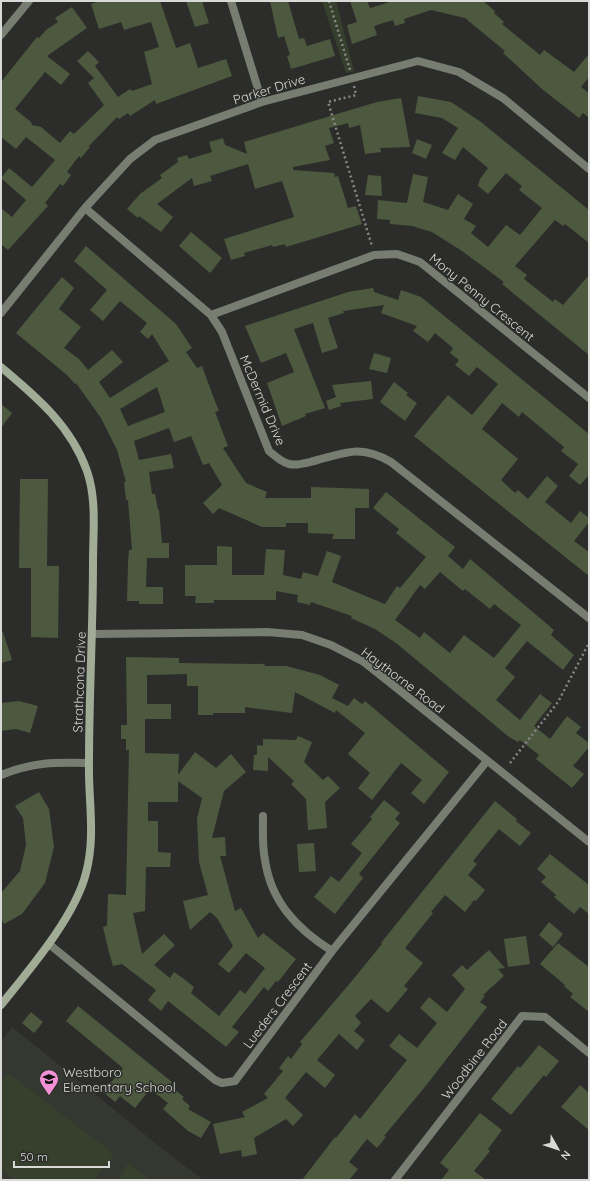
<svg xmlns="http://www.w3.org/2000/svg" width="590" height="1181" font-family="Quicksand,sans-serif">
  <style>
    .built { fill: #343830 }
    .green { fill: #37402d }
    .building { fill: #4c593e; fill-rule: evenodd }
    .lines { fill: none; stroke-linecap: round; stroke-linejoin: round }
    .path { stroke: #878886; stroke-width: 2.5; stroke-dasharray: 2 3; stroke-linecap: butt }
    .street { stroke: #777e71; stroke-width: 8 }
    .secondary { stroke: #a1ac97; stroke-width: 8 }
    .labels { text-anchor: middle; stroke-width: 3; stroke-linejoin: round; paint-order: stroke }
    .street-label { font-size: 13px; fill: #d9dad8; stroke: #2c2d2b }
    .poi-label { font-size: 13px; fill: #d9dad8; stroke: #2c2d2b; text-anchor: start }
  </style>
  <rect width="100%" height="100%" fill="#2c2d2b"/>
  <path class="built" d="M12 1027 164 1150 203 1180H1V1042Z"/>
  <path class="green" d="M322 1H336L354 71 346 73Z
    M8 1073 114 1154 94 1180H15L1 1169V1083Z
    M128 1163 150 1180H118Z"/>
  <path class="building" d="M100 1H160L176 48 190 43 198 68 226 59 232 76 156 104 155 100 130 116 128 113 119 119 117 117 89 146 90 147 81 158 79 156 67 172 71 175 63 186 60 184 45 203 48 206 8 250 1 244V208L12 217 26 200 1 178 9 168 32 187 55 160 26 137 16 149 1 137V82L37 37 39 38 46 30 58 22 55 18 72 7 87 28 47 56 70 74 61 85 45 72 15 109 31 122 32 125 41 127 60 143 70 131 74 134 104 105 88 83 94 78 77 61 88 51 99 62 95 66 118 97 130 89 132 91 152 84 144 52 159 47 151 22 124 30 121 22 99 29 91 4Z
    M186 1H202L209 23 195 27Z
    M270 1H288L299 39 304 38 307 46 330 39 335 56 291 69 287 56 290 55 284 36 278 38Z
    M350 1H367L370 8 393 1H483L495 11 494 13 504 22 502 24 540 55 544 50 574 72 589 54V77L581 87 589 93V118L583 113 579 118 542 89 503 53 505 51 465 18 431 10 404 19 405 23 395 26 393 20 374 26 377 35 352 44 347 25 357 22Z
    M418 96 451 102 481 122 589 210V243L565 224 563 226 555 220 515 266 527 275 524 279 553 302 555 299 563 305 589 275V355L502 284 504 282 462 251 432 232 412 226 390 224V220L377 219 378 200 407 203 413 174 428 177 423 202 448 210 458 194 473 204 464 219 476 226 471 233 488 247 506 225 520 235 542 208 519 190 522 186 506 173 488 194 478 186 480 179 488 168 463 147 455 160 442 153 458 128 442 118 415 113Z
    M401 98 410 147 380 148 381 152 365 154 360 125 349 128 348 123 329 128 334 143 325 146 330 160 293 167V170L334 173 335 177 338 176 348 208 356 206 362 224 286 247 285 244 273 247 272 245 244 253 245 256 231 260 224 239 294 217 282 181 255 189 248 164 210 176 212 181 194 186 192 178 157 204 173 217 161 232 139 216 138 218 127 209 140 194 162 178 160 175 178 162 177 158 187 155 189 159 212 152 209 142 223 138 225 145 247 154 244 142 377 102Z
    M417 139 432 145 426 159 412 153Z
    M368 175 381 176 382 196 365 195Z
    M191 232 222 258 210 273 179 246Z
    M86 246 176 324 192 348 186 352 197 368 202 366 213 396 219 411 215 412 228 446 223 448 246 483 267 492 265 498H311V487L369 489V508H355V539H332L334 534 308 533V523H286V527H262L219 508 213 514 203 503 222 485 209 463 203 465 191 436 174 442 169 428 134 441 139 460 171 454 174 468 149 472 152 494H155L158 510H159L162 543H169V558H147L146 587H163V604H139V601H127L128 563 129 550H132L128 500H126L124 482H126L117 450 101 418 76 383 75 384 67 375 16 333 62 277 74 288 59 309 81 327 64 348 79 359 88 370 112 350 123 362 99 382 110 398 169 361 152 334 148 339 140 332 147 323 120 301 103 321 90 310 107 290 74 261ZM157 387 165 412 128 426 120 409Z
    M373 288 374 292 398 300 401 290 421 297 589 434V475L580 485 569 476 578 464 561 451 564 447 522 412 519 417 502 403 482 429 518 459 501 480 515 493 518 490 528 499 547 476 558 486 545 502 571 523 580 511 589 518V522L574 541 589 552V576L414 436 448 395 472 415 498 384 477 367 469 376 455 365 459 360 450 353 453 348 435 333 428 342 413 331 417 326 381 313 384 305 343 311 344 313 328 318 338 348 322 353 313 323 294 329 325 408 305 414 306 416 282 426 267 383 294 372 286 353 261 363 245 326 348 292Z
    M374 353 391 358 387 373 369 369Z
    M371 381 373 399 340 403 341 406 329 410 326 401 336 397 332 385Z
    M394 382 408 393 406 395 417 403 405 421 380 402Z
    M1 404 12 413 1 428Z
    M20 479H48L47 566H59L58 638 31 637V568H19Z
    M386 492 455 547 448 556 463 569 470 559 554 630 551 635 574 655 563 670 527 641 505 668 515 677 496 700 520 720 540 694 552 703 534 726 550 739 567 716 581 727 576 733 589 743V747L573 766 584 774 572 788 536 759 539 755 520 740 518 742 509 737 396 643 375 629 351 618 352 616 311 602 310 605 297 602 298 595 276 591V600H214V603H195L196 596H185V565H217V546L232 547V575H264L266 549 285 550 283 575 301 579 303 572 318 576 327 551 341 556 332 582 385 604 397 586 400 588 426 557 396 533 399 529 373 508ZM440 572 463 591 465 589 490 609 494 604 521 625 494 658 464 635 450 653 424 632 420 638 395 620 420 585 425 589Z
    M1 632H3L12 660 1 663Z
    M126 657 179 658V663L265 664 264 666H286L320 675 339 685 332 698 348 706 354 698 362 704 365 701 449 772 424 804 411 793 422 780 401 763 372 800 358 788 370 773 348 754 365 733 336 710 335 713 295 692 292 713 245 707V713H213V715H198V686H187V674L147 675V704H171V719H145V753L179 754 178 775 195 752 216 768 231 754 246 772 224 791 212 838 225 837 226 856H220L235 911 241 908 258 938 263 933 296 959 278 982 276 981 268 991 264 987 232 1027 239 1032 226 1047 168 1001 161 1011 148 1000 156 990 122 964 113 966 109 952 103 927 107 926 108 894 126 895 129 750H126V739H121V725H127ZM178 781 202 798 197 819 199 862 208 895 183 901 190 930 210 912 217 918 233 946 218 964 229 973 246 953 265 968 245 994 240 990 219 1016 191 993 194 987 184 979 174 972 170 978 154 965 175 945 164 934 142 954 133 913 145 911 146 867H170L171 853 158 852V821H148V802H178Z
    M19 701 38 706 30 733 16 729 1 731V703Z
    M298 736 312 742 304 762 323 780 328 776 340 788 325 802 327 828 308 830 306 799 291 784 294 781 268 757V771L253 770 254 755H257V745L263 746V739L296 740Z
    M39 792 49 809 54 847 45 883 22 914 4 924 1 918V893L20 871 26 845 23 818 15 806Z
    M384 800 400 813 395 819 400 823 359 874 363 878 335 914 314 897 331 876 339 882 362 853 351 844 372 819 370 817Z
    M495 801 517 819 516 821 531 833 520 846 499 829 473 861 477 864 468 875 485 890 476 901 474 900 465 912 445 895 431 912 433 913 405 948 423 963 404 986 408 989 388 1013 371 999 355 1016 361 1023 354 1031 365 1040 357 1050 339 1034 317 1060 335 1075 325 1088 306 1072 285 1098 303 1115 293 1126 286 1119 254 1138 257 1154 242 1157 241 1150 220 1154 213 1124 245 1117 242 1112 268 1098 264 1094 283 1071 279 1068 288 1056 291 1059 302 1044 300 1042 351 982 382 944 381 943Z
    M314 843 316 871 299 872 297 844Z
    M550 854 589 885V914L580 907 574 914 554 897 556 895 541 882 546 877 537 869Z
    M549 922 563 934 553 947 539 935Z
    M526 936 530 964 508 967 504 939Z
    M558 943 589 967V1012L570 997 573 994 564 986 565 985 540 964Z
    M489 950 505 968 498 969 504 976 483 995 485 996 480 1002 487 1007 424 1088 384 1136 386 1137 377 1148 367 1139 349 1162 358 1169 349 1180H302L335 1137 336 1138 355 1114 360 1119 407 1060 389 1046 399 1034 417 1048 437 1023 420 1008 429 997 447 1012 465 989 452 975 462 965 467 970Z
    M78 1006 172 1082 169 1085 184 1097 182 1099 190 1106 188 1109 211 1122 201 1138 188 1131 163 1109 168 1103 150 1089 135 1108 120 1096 115 1102 103 1092 123 1068 66 1021Z
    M31 1012 43 1022 34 1033 22 1023Z
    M539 1045 559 1061 546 1077 544 1075 511 1115 491 1099 518 1066 520 1068Z
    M580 1085 589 1093V1130L561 1107Z
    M480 1113 502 1130 488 1149 490 1151 474 1171 486 1180H441L449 1170 440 1163Z"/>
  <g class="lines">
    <path class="path" d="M329 1 350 70
      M354 86 356 95 328 102 372 246
      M510 763 558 702 589 643"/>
    <path class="street" d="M231 1 262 102
      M1 35 29 1
      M85 208 211 315 222 332 269 451C275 456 281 462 289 464 297 466 306 463 314 461 345 453 360 444 391 462L589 618
      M1 313 85 208 130 159 155 140 262 102 418 61 459 72 503 98 589 169
      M211 315 374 255 397 254 420 262 589 398
      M93 634 267 632 302 635 331 645 364 662 388 681 589 842
      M1 775C33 762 55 762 88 763
      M263 816C263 830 262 846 265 860 271 902 297 929 332 951
      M49 944 215 1080 222 1083 235 1081 332 951 487 761
      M395 1180 522 1016 545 1017 589 1053"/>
    <path class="secondary" d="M1 367C37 397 71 426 87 471 97 500 93 532 93 562 93 628 89 695 89 762 88 799 96 836 86 873 75 917 29 970 1 1005"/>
  </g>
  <defs>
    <g id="school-pin" transform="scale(1)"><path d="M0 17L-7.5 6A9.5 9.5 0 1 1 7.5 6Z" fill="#f391d5" stroke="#2c2d2b"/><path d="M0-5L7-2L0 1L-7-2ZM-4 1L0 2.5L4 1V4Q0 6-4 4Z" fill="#111"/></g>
  </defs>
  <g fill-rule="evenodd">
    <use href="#school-pin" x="49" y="1079"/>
  </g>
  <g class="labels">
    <g class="street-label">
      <text transform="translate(269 89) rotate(-17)" y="5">Parker Drive</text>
      <text transform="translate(482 297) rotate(39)" y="5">Mony Penny Crescent</text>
      <text transform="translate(263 400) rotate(67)" y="5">McDermid Drive</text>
      <text transform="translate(403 680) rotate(37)" y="5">Haythorne Road</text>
      <text transform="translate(79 682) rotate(-88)" y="5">Strathcona Drive</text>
      <text transform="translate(277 1005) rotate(-53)" y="5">Lueders Crescent</text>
      <text transform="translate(474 1059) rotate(-52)" y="5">Woodbine Road</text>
    </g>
    <g class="poi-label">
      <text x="63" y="1077">Westboro<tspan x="63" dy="15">Elementary School</tspan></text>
    </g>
  </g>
  <rect width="590" height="1181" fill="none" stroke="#d9dad8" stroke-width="4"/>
  <g transform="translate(558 1149) rotate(129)" stroke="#2c2d2b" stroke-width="3" paint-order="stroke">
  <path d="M0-3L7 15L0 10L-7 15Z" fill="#d9dad8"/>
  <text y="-6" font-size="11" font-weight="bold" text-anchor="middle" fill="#d9dad8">N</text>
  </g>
  <path d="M14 1161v6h95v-6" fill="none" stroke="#d9dad8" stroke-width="2"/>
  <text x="20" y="1161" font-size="12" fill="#d9dad8" stroke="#2c2d2b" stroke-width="3" paint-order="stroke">50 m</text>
</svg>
